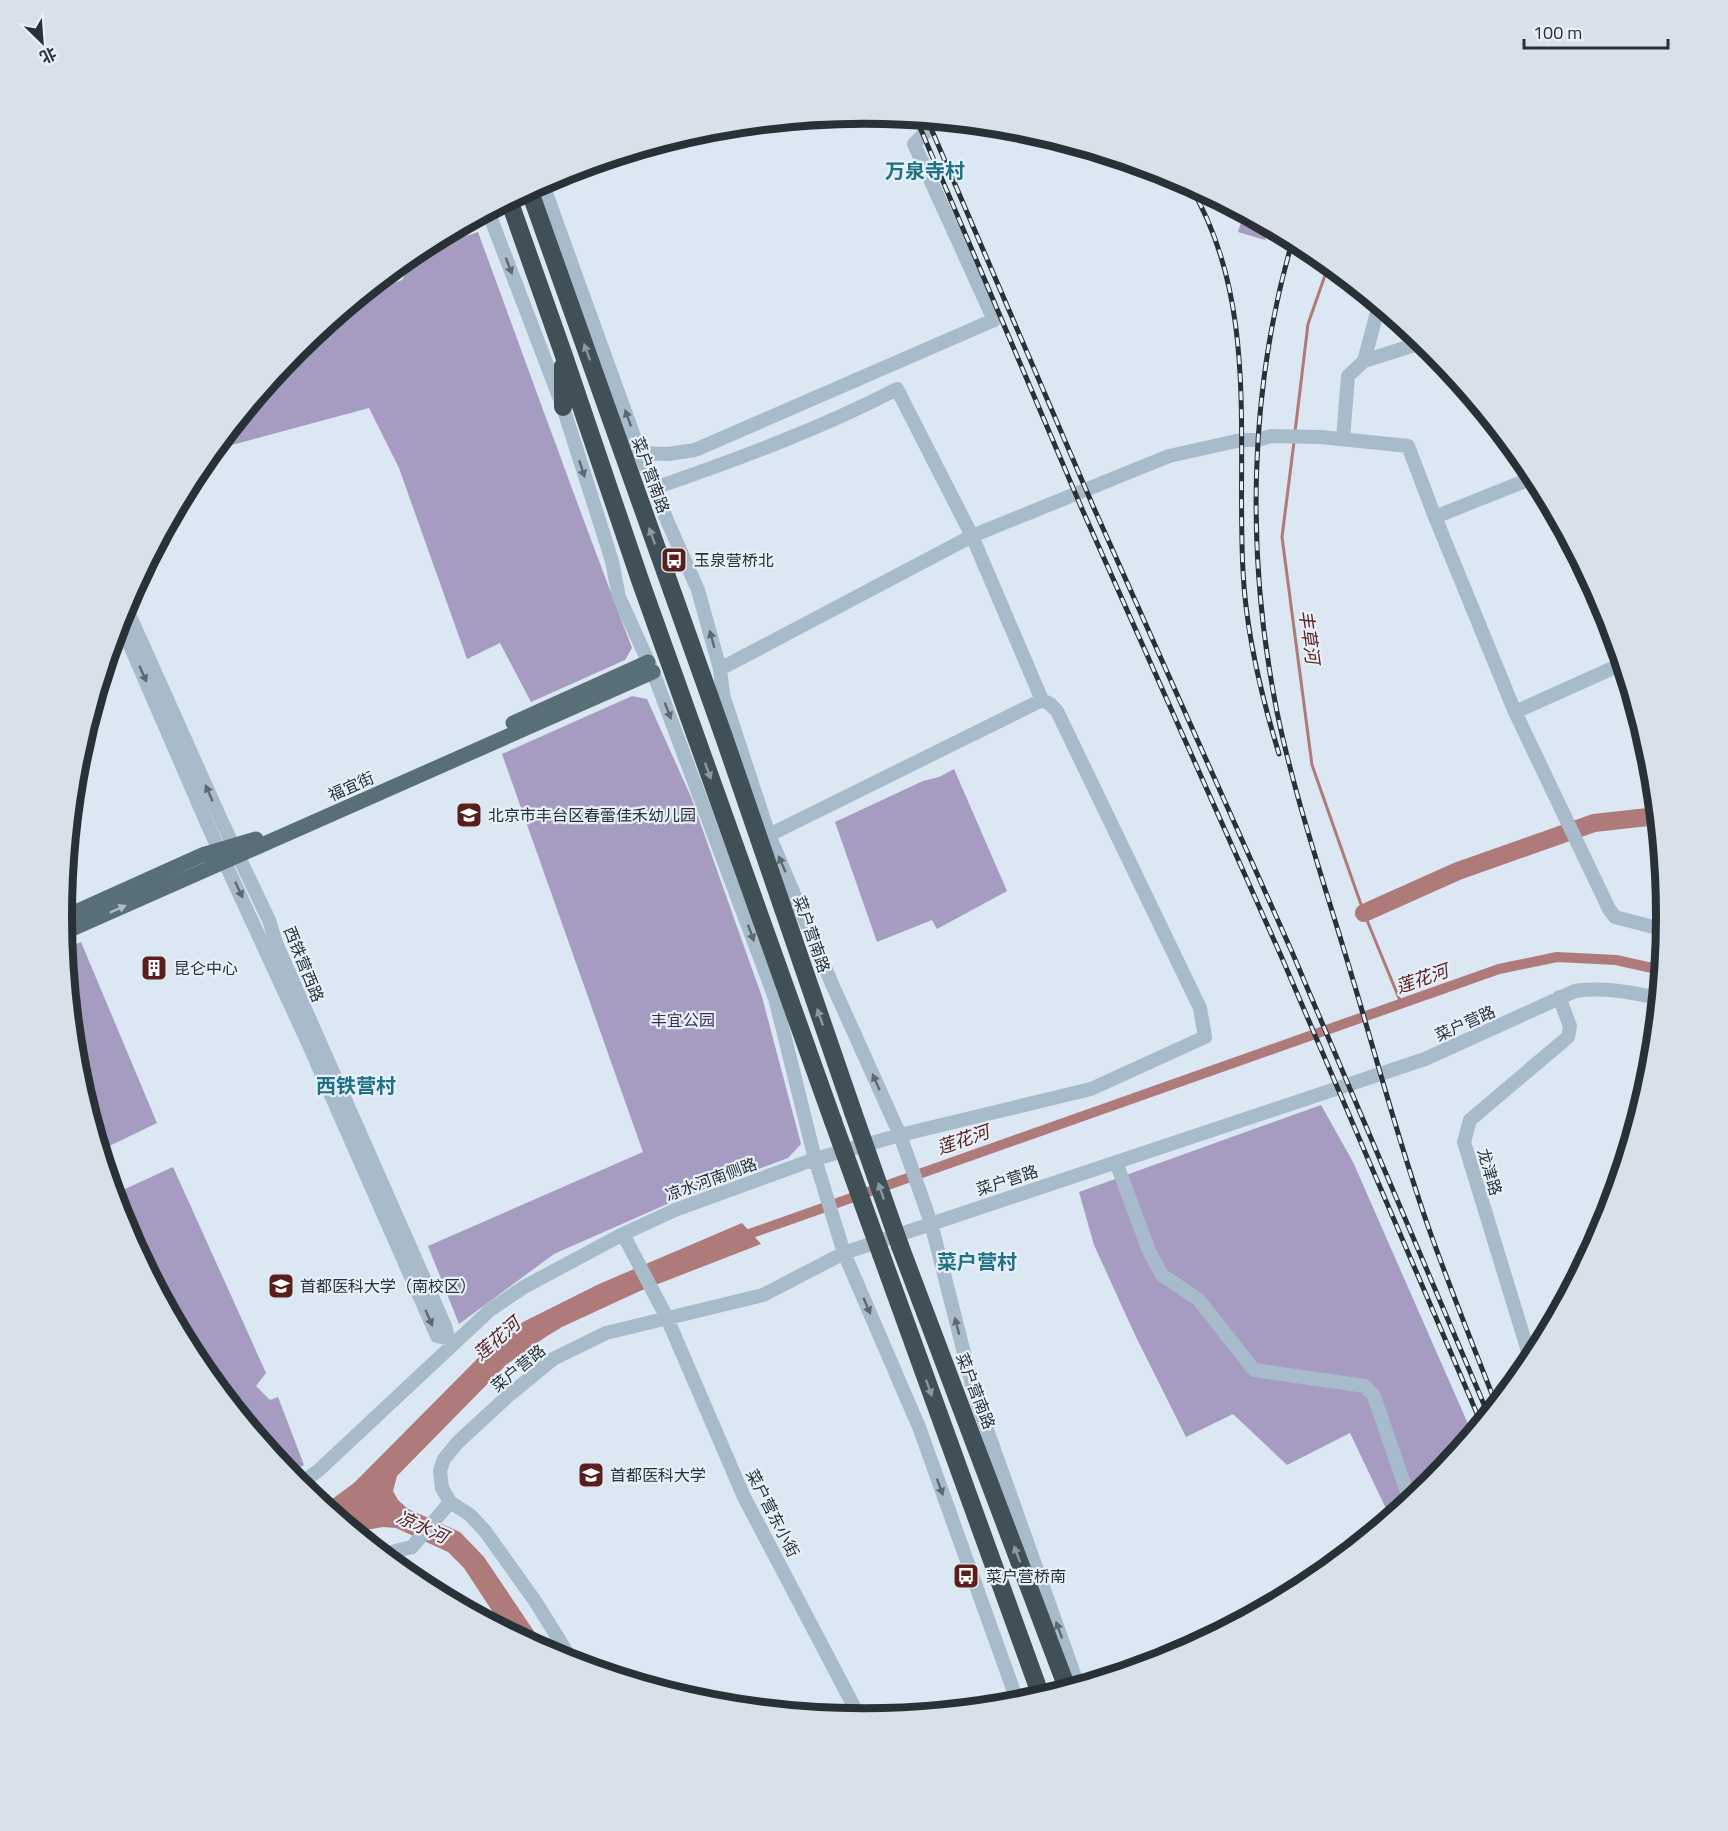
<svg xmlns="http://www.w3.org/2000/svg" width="1728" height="1831" font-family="'Titillium Web','Noto Sans SC',sans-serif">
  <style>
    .green { fill: #a69bc1 }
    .water { fill: #af7a7a }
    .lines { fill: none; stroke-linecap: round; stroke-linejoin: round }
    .stream { stroke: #af7a7a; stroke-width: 3 }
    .canal { stroke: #af7a7a; stroke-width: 10 }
    .river { stroke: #af7a7a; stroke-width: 18 }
    .minor { stroke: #a7bbca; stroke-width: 14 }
    .major { stroke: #596f78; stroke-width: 15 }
    .highway { stroke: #3f5057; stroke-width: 18 }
    .rail-casing { stroke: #283236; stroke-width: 5 }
    .rail { stroke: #e7f0f9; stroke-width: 3; stroke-dasharray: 9; stroke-linecap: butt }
    .minor-bridge { stroke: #a7bbca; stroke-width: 14 }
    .highway-bridge { stroke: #3f5057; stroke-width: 18 }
    .oneway { fill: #5b6971 }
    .oneway2 { fill: #8b98a0 }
    .oneway3 { fill: #aebcc5 }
    .labels { text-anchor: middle; stroke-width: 4.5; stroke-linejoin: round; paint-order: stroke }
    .street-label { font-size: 16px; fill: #283236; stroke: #e7f0f9 }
    .poi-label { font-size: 16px; fill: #283236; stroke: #e7f0f9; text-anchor: start }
    .park-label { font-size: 16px; fill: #392b54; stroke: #e7f0f9 }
    .water-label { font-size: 18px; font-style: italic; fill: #581f1d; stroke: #e7f0f9 }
    .quarter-label { font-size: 20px; font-weight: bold; fill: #217185; stroke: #e7f0f9 }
    .rim { fill: none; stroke: #283236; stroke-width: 8 }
  </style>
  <rect width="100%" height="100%" fill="#dbe7f2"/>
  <path class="green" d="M1244 213 1269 227 1265 240 1238 232Z
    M478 232C529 371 579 510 632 648L625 660 531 702 500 643 467 659 399 468 369 408 213 450 297 348 363 293 402 280 419 252Z
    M632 696 647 699 691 797 762 997 801 1144 788 1158 683 1197 554 1254 459 1324 428 1246 643 1152 502 754Z
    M954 769 1007 891 937 929 932 920 877 942 835 822 923 781 939 777Z
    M81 942 157 1123 101 1150 77 1072 65 949Z
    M1321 1105 1353 1162 1472 1433 1431 1483 1390 1517 1350 1433 1287 1465 1233 1414 1186 1437 1136 1337 1094 1245 1079 1192Z
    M173 1167 266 1373 256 1386 270 1400 278 1397 304 1465 289 1473 197 1361 122 1222 114 1194Z"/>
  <path class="water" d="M742 1223 761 1244 640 1291 562 1327 544 1338 506 1365 397 1476 393 1491 398 1500 408 1509 460 1532 484 1557 548 1652 504 1629 464 1568 448 1552 396 1528 383 1527 366 1530 359 1534 324 1505 354 1483 486 1350 523 1322 599 1284Z"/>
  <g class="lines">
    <path class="stream" d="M1295 432 1308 324 1329 264
      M1294 442 1282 537 1312 765 1364 913 1401 1003"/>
    <path class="canal" d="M738 1238 1499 969 1557 957 1616 960 1661 970"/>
    <path class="river" d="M1364 913 1458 871 1594 823 1657 816"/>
    <path class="minor" d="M542 182 640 453 669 525 698 590 720 669 723 695 769 835 832 984 900 1135 931 1223 975 1396 1078 1685
      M488 211 563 407 612 561 619 597 653 672 775 998 815 1159 844 1253 919 1427 1018 1703
      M1364 361 1424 342
      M1343 439 1348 376 1364 361 1379 305
      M640 453 668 454 695 450 994 320 914 144 937 120
      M1435 517 1535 477
      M125 605 222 822 269 920 276 943 445 1326 448 1338 453 1343
      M119 620 209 828 309 1045 437 1336 448 1338 451 1345
      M720 669 972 536 1169 456 1241 440H1258L1271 436 1321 437 1408 446 1435 517 1515 712 1609 909 1615 917 1665 930
      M1515 712 1622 664
      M769 835 1042 700
      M1116 1162 1149 1251 1162 1275 1199 1300 1254 1370 1365 1386 1374 1396 1410 1501
      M623 1234 667 1318 744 1497 860 1718
      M1531 1361 1464 1142 1470 1120 1568 1037 1570 1026 1559 997
      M299 1485 319 1470 490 1310 524 1287 623 1234 675 1210 815 1159 900 1135 1091 1089 1205 1037 1200 1008 1057 711 1050 704 1042 700 972 536 897 389C822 428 743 457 663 485
      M450 1502 442 1488 440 1471 444 1459 458 1442 508 1396 553 1359 606 1333 763 1295 844 1253 1425 1059 1575 991C1603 987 1631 992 1658 998
      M446 1507 450 1502 470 1515 485 1531 535 1601 573 1662
      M383 1554 412 1547"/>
    <path class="major" d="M513 723 648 662
      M62 918 202 855 256 839
      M63 933 653 672"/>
    <path class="highway" d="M529 189 724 737 853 1112
      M509 200 563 353 640 580 833 1121
      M563 407V366
      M900 1246 1067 1688
      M881 1254 1041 1696"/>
    <g class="rail-casing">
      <path id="rail" d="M916 118 1082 509 1282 958 1481 1423
        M927 119 1093 506 1292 952 1488 1414
        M1189 184C1260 302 1236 441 1243 571 1246 634 1261 695 1279 754
        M1293 239C1248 392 1246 556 1277 712 1296 803 1327 891 1353 980 1378 1063 1400 1147 1429 1229 1450 1288 1473 1346 1496 1404"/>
    </g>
    <use href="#rail" class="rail"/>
    <path class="minor-bridge" d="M412 1547 446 1507"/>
    <path class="highway-bridge" d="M853 1112 900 1246
      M833 1121 881 1254"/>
  </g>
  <defs><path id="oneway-solid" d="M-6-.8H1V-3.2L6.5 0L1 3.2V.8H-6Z" transform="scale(1.5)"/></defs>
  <g class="oneway">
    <use href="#oneway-solid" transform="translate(509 266) rotate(69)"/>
    <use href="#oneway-solid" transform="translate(628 418) rotate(-110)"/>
    <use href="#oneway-solid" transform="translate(582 469) rotate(72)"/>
    <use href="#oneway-solid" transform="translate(712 639) rotate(-105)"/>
    <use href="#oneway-solid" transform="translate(143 674) rotate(66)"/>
    <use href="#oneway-solid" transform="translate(668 711) rotate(69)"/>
    <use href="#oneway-solid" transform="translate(209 793) rotate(-114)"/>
    <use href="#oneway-solid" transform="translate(782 864) rotate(-113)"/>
    <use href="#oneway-solid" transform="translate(239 890) rotate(65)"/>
    <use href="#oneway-solid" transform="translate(751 933) rotate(70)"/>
    <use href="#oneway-solid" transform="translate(876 1082) rotate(-114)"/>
    <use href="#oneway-solid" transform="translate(867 1306) rotate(67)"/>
    <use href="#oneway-solid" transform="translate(429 1318) rotate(66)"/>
    <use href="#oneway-solid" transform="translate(957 1326) rotate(-104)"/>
    <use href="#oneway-solid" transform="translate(940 1487) rotate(70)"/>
    <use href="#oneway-solid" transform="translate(1059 1630) rotate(-110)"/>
  </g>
  <g class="oneway2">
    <use href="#oneway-solid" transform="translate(587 352) rotate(-110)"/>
    <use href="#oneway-solid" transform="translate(652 536) rotate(-110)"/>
    <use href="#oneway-solid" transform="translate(708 771) rotate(70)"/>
    <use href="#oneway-solid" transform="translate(820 1017) rotate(-109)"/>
    <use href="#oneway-solid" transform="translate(881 1191) rotate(-109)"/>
    <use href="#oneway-solid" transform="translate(929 1388) rotate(70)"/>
    <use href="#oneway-solid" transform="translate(1017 1554) rotate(-111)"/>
  </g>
  <use class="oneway3" href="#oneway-solid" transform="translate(118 909) rotate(-24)"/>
  <defs>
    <g id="bus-square" transform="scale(1.35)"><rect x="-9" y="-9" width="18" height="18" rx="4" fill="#581f1d" stroke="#e7f0f9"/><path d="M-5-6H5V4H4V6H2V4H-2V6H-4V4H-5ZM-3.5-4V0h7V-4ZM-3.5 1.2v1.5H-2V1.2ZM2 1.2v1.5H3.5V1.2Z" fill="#fff"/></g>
    <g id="school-square" transform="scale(1.35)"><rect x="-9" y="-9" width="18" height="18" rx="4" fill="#581f1d" stroke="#e7f0f9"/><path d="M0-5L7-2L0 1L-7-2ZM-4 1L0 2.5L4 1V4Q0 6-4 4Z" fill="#fff"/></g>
    <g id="building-square" transform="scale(1.35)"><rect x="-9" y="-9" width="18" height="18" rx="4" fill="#581f1d" stroke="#e7f0f9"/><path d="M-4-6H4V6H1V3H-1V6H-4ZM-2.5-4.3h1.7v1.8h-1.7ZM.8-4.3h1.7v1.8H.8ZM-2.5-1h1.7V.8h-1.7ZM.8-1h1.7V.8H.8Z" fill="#fff"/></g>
    <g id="university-square" transform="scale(1.35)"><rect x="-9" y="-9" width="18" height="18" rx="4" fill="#581f1d" stroke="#e7f0f9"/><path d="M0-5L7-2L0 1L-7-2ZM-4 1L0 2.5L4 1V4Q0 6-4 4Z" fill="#fff"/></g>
  </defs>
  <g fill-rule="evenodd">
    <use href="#bus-square" x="674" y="560"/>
    <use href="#school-square" x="469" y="815"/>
    <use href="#building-square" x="154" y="968"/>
    <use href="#university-square" x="281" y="1286"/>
    <use href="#university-square" x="591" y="1475"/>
    <use href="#bus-square" x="966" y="1576"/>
  </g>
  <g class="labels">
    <g class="street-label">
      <text transform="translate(651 475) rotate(70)" y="6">菜户营南路</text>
      <text transform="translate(351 786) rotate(-24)" y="6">福宜街</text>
      <text transform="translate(812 934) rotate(71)" y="6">菜户营南路</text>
      <text transform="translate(304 964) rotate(68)" y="6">西铁营西路</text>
      <text transform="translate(1465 1023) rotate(-24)" y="6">菜户营路</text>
      <text transform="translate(1490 1172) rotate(74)" y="6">龙津路</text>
      <text transform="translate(711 1179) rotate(-20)" y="6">凉水河南侧路</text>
      <text transform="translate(1007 1180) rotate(-18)" y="6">菜户营路</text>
      <text transform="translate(518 1368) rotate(-39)" y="6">菜户营路</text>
      <text transform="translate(976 1391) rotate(69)" y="6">菜户营南路</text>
      <text transform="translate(773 1513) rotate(63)" y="6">菜户营东小街</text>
    </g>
    <g class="poi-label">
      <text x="694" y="566">玉泉营桥北</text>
      <text x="488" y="821">北京市丰台区春蕾佳禾幼儿园</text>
      <text x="174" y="974">昆仑中心</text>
      <text x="300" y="1292">首都医科大学（南校区）</text>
      <text x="610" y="1481">首都医科大学</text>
      <text x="986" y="1582">菜户营桥南</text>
    </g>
    <g class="park-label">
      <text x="683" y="1026">丰宜公园</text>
    </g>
    <g class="water-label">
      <text transform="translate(1309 637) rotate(82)" y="6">丰草河</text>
      <text transform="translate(1422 979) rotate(-19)" y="6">莲花河</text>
      <text transform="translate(963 1140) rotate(-19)" y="6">莲花河</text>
      <text transform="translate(497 1339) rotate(-41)" y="6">莲花河</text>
      <text transform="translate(422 1527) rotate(24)" y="6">凉水河</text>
    </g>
    <g class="quarter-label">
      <text x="925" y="178">万泉寺村</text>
      <text x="356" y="1093">西铁营村</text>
      <text x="977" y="1269">菜户营村</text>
    </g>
  </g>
  <path d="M0 0H1728V1831H0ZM72 916a792 792 0 1 1 1584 0a792 792 0 1 1-1584 0Z" fill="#d8e1e9" fill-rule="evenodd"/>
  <path class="rim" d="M72 916a792 792 0 1 1 1584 0a792 792 0 1 1-1584 0Z"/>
  <g transform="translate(42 42) rotate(155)" stroke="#e7f0f9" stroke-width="4.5" paint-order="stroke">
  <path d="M0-4.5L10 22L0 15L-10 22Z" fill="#283236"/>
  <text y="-9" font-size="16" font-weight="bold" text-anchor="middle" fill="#283236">北</text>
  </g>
  <path d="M1524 39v9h144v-9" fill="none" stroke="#283236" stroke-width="3"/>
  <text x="1533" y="39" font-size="18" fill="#283236" stroke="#e7f0f9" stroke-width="4.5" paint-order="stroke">100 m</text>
</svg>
